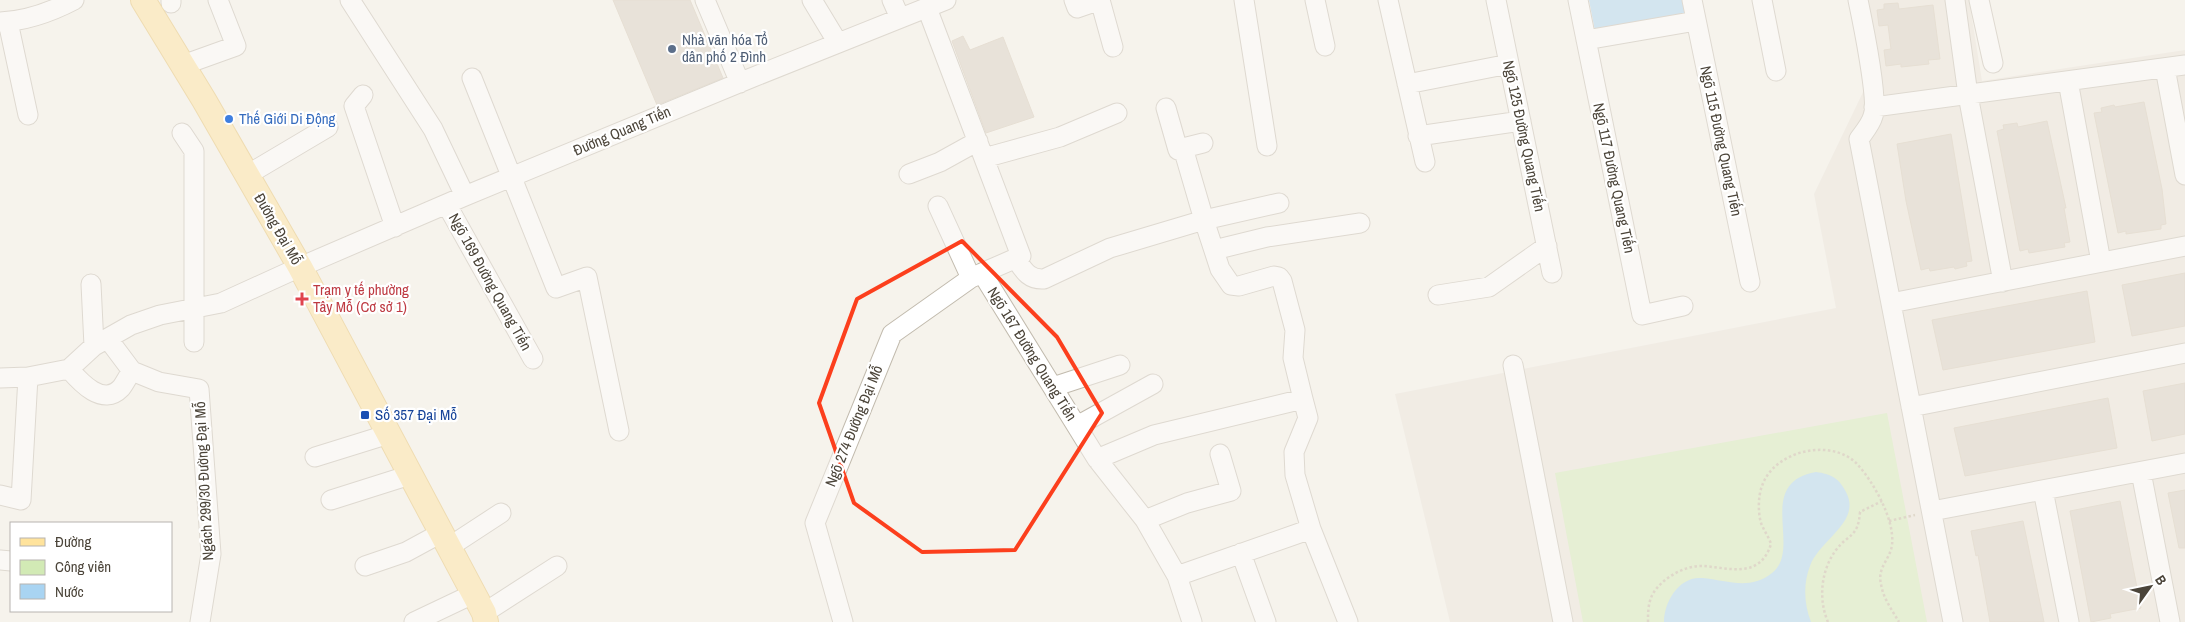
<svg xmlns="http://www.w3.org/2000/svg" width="2185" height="622" font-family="'Archivo Narrow',sans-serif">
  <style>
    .residential { fill: #eae5da }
    .green { fill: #d2eab5 }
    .water { fill: #a9d4f2 }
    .building { fill: #d8cfc1; stroke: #d3c7b4 }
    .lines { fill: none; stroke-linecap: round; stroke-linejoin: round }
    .minor-casing { stroke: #c2bbae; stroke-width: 21 }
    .major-casing { stroke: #e6c16a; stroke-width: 26 }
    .path { stroke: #c4b79f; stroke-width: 2.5; stroke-dasharray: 2.5 2.5; stroke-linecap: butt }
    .minor { stroke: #fff; stroke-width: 19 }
    .major { stroke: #ffe39c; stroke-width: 24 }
    .marked { fill: none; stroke: #fc3f1d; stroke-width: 4; stroke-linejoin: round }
    .service-dot { fill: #5c6f8a; stroke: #fff; stroke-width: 2 }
    .shop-dot { fill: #3f7fe0; stroke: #fff; stroke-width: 2 }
    .health-dot { fill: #e0444e; stroke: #fff; stroke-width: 2 }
    .transit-dot { fill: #1a4fb4; stroke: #fff; stroke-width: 2 }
    .labels { text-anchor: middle; stroke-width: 4.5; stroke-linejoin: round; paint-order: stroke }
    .service-label { font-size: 15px; fill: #4e5e75; stroke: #fff; text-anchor: start }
    .shop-label { font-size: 15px; fill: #366cbe; stroke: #fff; text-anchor: start }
    .street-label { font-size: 15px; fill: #4b4439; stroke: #fff }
    .health-label { font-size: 15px; fill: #be3a42; stroke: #fff; text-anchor: start }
    .transit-label { font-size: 15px; fill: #164399; stroke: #fff; text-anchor: start }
  </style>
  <rect width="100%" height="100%" fill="#f6f3ec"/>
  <path class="residential" d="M1852 0H1969L1982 81 2185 50V622H1450L1395 394 1836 308 1814 194 1865 88Z"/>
  <path class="green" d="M1887 413 1927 622H1583L1555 473Z"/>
  <path class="water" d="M1589 0H1684L1687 19 1596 36Z
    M1816 472C1831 474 1839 478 1846 492 1862 522 1819 540 1810 566 1803 584 1804 604 1811 622H1664C1664 602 1679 576 1702 578 1727 580 1749 591 1772 573 1803 549 1754 483 1816 472Z"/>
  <path class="building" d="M613 0H690L723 78 657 105Z
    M1898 3 1899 9 1933 5 1940 59 1928 60 1929 64 1901 67V64L1886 66 1884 50 1891 49 1888 25 1879 26 1877 10 1884 9V4Z
    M963 36 970 50 1003 37 1034 117 986 133 952 41Z
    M2144 102 2162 189 2166 224 2161 225V229L2126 234V231L2118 233 2094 113 2102 112 2101 108 2114 105 2115 107Z
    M2047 121 2066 208H2064L2070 242 2064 243 2065 247 2029 253 2028 249 2020 251 1997 131 2004 129 2003 125 2017 123 2018 127Z
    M1951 134 1972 261 1966 262 1967 266 1955 269 1954 267 1930 271 1929 268 1921 270 1906 201 1897 144Z
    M2185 273V326L2132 336 2122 285Z
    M2087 291 2095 342 1943 370 1932 320Z
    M2185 383V434L2152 441 2143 391Z
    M2108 398 2117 448 1965 476 1954 428Z
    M2185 490V548H2179L2168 493Z
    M2120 501 2141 608 2110 614 2111 618 2091 622 2070 511Z
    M2023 521 2044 622H1990L1978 555 1976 556 1971 531Z"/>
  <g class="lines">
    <g class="minor-casing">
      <path id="minor" d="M171 0V3
        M350 0 433 129 465 196
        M705 0 740 83
        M812 0 838 43
        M892 0 900 18
        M1074 0 1077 8 1100 0
        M1100 0 1113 47
        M1244 0 1267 146
        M1315 0 1325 46
        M1388 0 1425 162
        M1496 0 1552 273
        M1578 0 1642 315 1683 306
        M1692 0 1750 282
        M1762 0 1776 71
        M1858 0C1862 19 1879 101 1873 116 1871 124 1864 132 1859 139L1953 622
        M1955 0 1968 95 2003 282
        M1979 0 1993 63
        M927 8 1021 256 982 273 1097 459 1145 520 1177 576 1192 622
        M0 22C26 21 51 12 74 0
        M8 22 28 115
        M1586 40 1696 21
        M183 65 236 46 218 0
        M2165 68 2185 175
        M472 78 556 288 587 277 619 431
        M2068 81 2101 262
        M1407 84 1509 64
        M363 95 354 106 395 227
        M1874 107 2185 65
        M1166 108 1178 150 1183 148
        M182 133 194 151V342
        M1418 136 1521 121
        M1203 143 1183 148 1204 220 1279 203
        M984 158 1060 137 1117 113
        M909 174 940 162 978 141
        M247 175 328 127
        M447 205 533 359
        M938 206 971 278
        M1214 250 1267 237 1360 223
        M1016 259C1024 271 1029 280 1044 279L1110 248 1204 220 1220 269 1231 285 1239 286 1274 276 1279 277 1282 281 1295 330 1293 358 1303 399
        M91 284 94 346
        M1438 295 1489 287 1547 246
        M1891 303 2185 246
        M108 339 132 371 159 382 199 389 211 554 200 622
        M1513 365 1563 622
        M69 369C81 383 103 407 121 388 125 383 128 376 132 371
        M0 378 28 377 69 369 94 346 131 325 160 315 221 303 300 267 465 196 751 78 946 0
        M1053 387 1120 365
        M1911 407 2185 353
        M1077 426 1153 384
        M315 457 389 434
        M1097 459 1154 435 1303 399 1308 418 1294 452 1295 475 1311 529 1348 622
        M2141 472 2170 622
        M2043 490 2069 622
        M0 495 21 500 28 377
        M331 500 410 475
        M1932 511 2185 463
        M1145 520 1187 503 1231 491 1220 454
        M449 547 501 513
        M1241 553 1266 622
        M0 560 11 561
        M365 566 406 552 441 533
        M1177 576 1311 529
        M484 613 557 566
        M414 622 473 594
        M843 622 815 523 892 334 971 278 982 273"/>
    </g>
    <g class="major-casing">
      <path id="major" d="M143 0 204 100 300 267 484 613 486 622"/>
    </g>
    <path class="path" d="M1889 521 1915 515
      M1648 622C1648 612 1648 601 1654 592 1663 578 1685 565 1703 566 1730 568 1760 579 1771 544 1769 537 1764 531 1761 523 1758 513 1758 496 1762 486 1774 450 1833 437 1858 465 1874 483 1895 520 1892 545 1890 560 1877 567 1881 584 1883 598 1892 610 1899 622
      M1828 622C1818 599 1821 570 1836 550 1849 533 1858 538 1860 512L1882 501"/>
    <use href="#minor" class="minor"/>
    <use href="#major" class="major"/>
  </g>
  <path d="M0 0H2185V622H0ZM962 241 1057 337 1102 413 1015 550 922 552 854 503 819 403 857 299Z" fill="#f6f3ec" fill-opacity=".55" fill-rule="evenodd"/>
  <path class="marked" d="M962 241 1057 337 1102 413 1015 550 922 552 854 503 819 403 857 299Z"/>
  <circle class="service-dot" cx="672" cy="49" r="5"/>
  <circle class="shop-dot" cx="229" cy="119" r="5"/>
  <path class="health-dot" d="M299.5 291.5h5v5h5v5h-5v5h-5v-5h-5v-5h5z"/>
  <rect class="transit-dot" x="360" y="410" width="10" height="10" rx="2.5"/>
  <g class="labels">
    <g class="service-label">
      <text x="682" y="45">Nhà văn hóa Tổ<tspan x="682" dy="17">dân phố 2 Đình</tspan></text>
    </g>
    <g class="shop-label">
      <text x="239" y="124">Thế Giới Di Động</text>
    </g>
    <g class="street-label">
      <text transform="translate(622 131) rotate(-23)" y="5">Đường Quang Tiến</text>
      <text transform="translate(1524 136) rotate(78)" y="5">Ngõ 125 Đường Quang Tiến</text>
      <text transform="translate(1721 141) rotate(78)" y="5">Ngõ 115 Đường Quang Tiến</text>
      <text transform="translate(1614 178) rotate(78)" y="5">Ngõ 117 Đường Quang Tiến</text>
      <text transform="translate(278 229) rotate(60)" y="5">Đường Đại Mỗ</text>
      <text transform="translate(490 282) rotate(61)" y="5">Ngõ 169 Đường Quang Tiến</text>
      <text transform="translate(1032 354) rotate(58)" y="5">Ngõ 167 Đường Quang Tiến</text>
      <text transform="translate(854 426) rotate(-68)" y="5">Ngõ 274 Đường Đại Mỗ</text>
      <text transform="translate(204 481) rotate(-93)" y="5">Ngách 299/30 Đường Đại Mỗ</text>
    </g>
    <g class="health-label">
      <text x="313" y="295">Trạm y tế phường<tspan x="313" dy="17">Tây Mỗ (Cơ sở 1)</tspan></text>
    </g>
    <g class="transit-label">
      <text x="375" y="420">Số 357 Đại Mỗ</text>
    </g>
  </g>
  <rect x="10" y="522" width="162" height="90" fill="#ffffff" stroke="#b7b4b0"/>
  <rect x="20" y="538" width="25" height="8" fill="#ffe39c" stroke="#b7b4b0"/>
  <text x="55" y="547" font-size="15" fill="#4b4439">Đường</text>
  <rect x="20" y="560" width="25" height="15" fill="#d2eab5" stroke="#b7b4b0"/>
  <text x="55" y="572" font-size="15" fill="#4b4439">Công viên</text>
  <rect x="20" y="584" width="25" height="15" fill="#a9d4f2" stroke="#b7b4b0"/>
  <text x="55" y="597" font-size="15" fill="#4b4439">Nước</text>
  <g transform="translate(2150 587) rotate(57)" stroke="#ffffff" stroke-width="4" paint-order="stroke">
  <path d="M0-4L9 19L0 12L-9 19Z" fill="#4b4439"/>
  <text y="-8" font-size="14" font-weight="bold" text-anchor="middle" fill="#4b4439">B</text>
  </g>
</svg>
